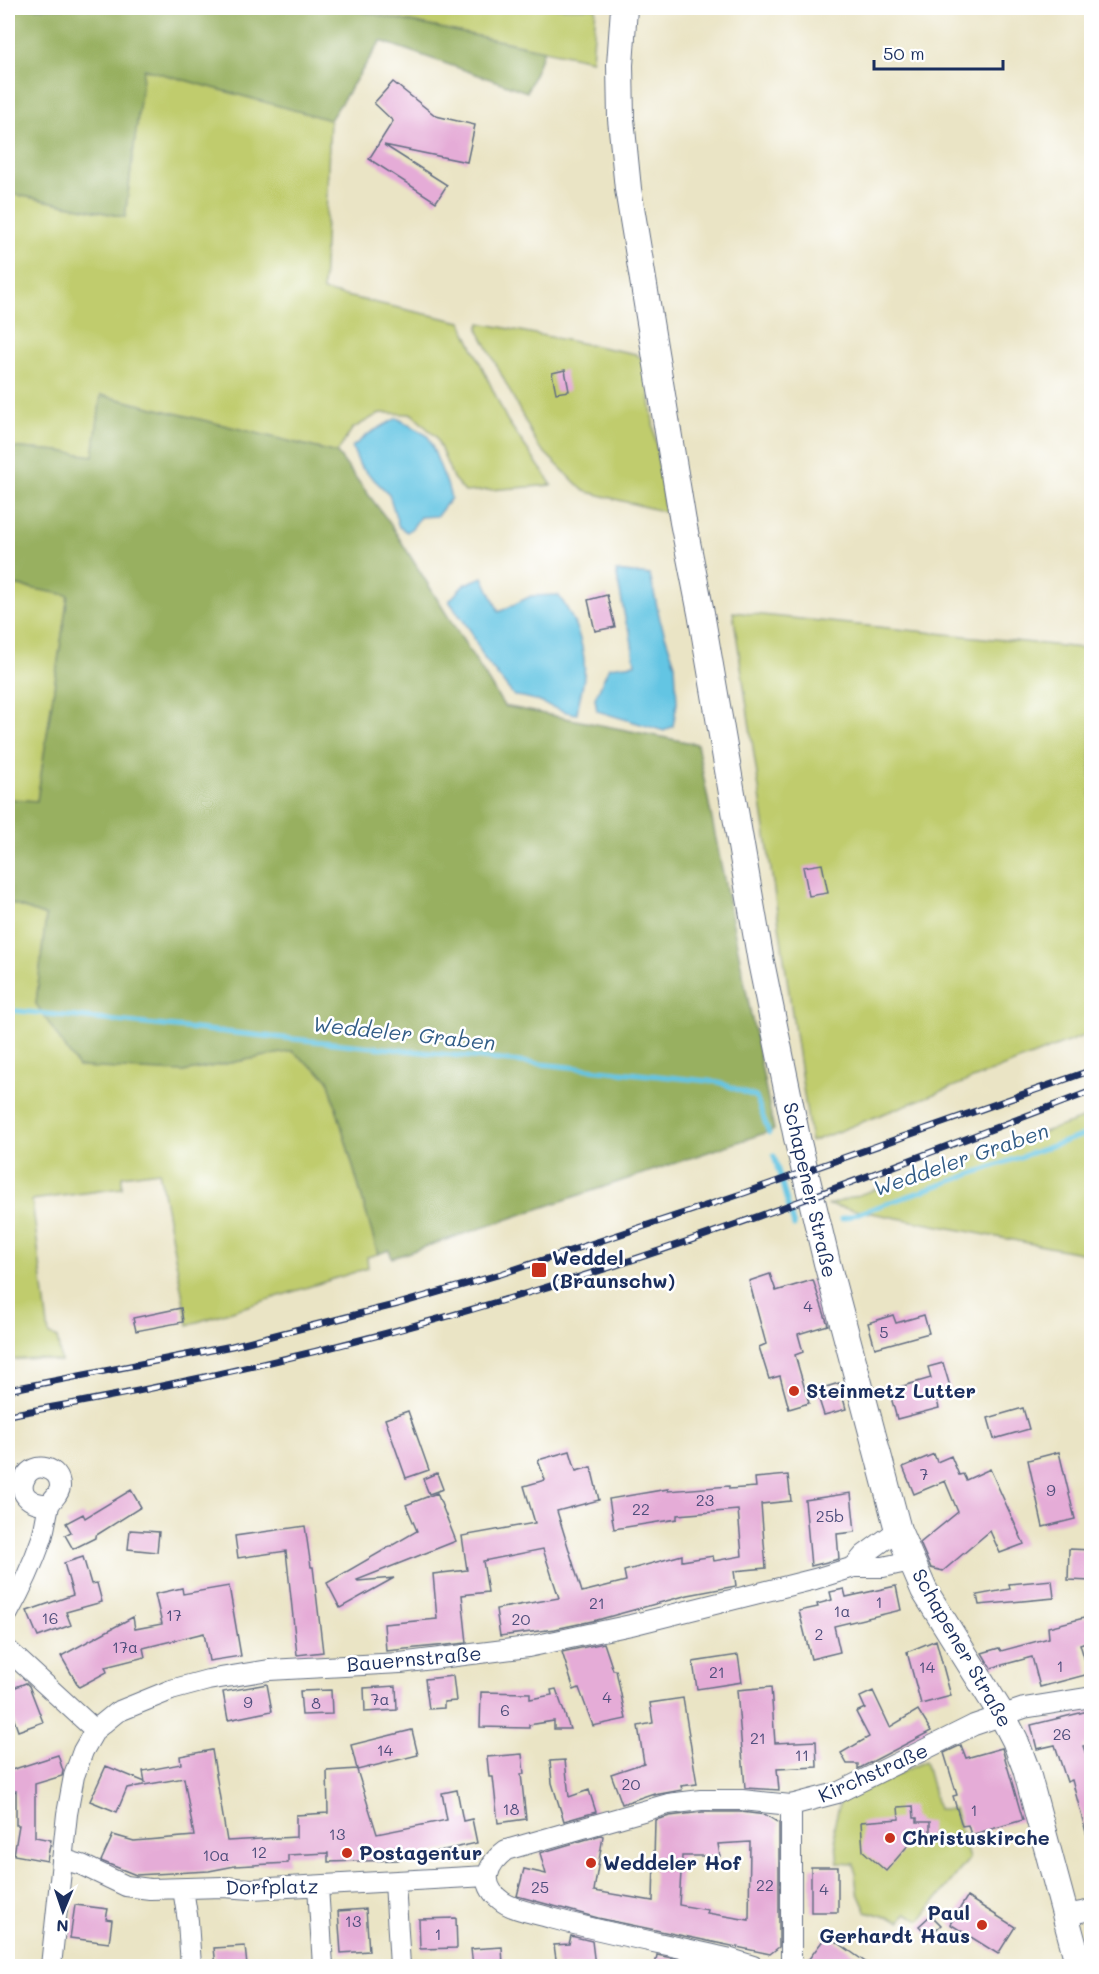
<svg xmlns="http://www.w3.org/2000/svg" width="1099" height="1974" font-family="Mali,sans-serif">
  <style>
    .green { fill: #c0cc6d; stroke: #6e7e66; stroke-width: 1.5 }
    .forest { fill: #98b060; stroke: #5a705f; stroke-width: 1.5 }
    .water { fill: #64c5e3; stroke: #407aa0; stroke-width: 1.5 }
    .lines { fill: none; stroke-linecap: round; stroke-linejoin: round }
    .stream { stroke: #64c5e3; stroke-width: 5 }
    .building { fill: #e5acd7; fill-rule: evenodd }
    .minor-casing { stroke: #636e82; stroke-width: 22 }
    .tertiary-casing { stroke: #636e82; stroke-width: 28 }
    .minor { stroke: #fff; stroke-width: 20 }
    .tertiary { stroke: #fff; stroke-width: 26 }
    .rail-casing { stroke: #1b2f5e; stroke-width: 7 }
    .rail { stroke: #fff; stroke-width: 4.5; stroke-dasharray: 14; stroke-linecap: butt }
    .poi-dot { fill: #c8321e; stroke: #fff; stroke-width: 2 }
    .labels { text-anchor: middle; stroke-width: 5; stroke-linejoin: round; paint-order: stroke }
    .number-label { font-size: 16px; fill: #4e4e7c }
    .street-label { font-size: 20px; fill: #1b2f5e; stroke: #fff }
    .poi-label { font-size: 20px; font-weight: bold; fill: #1b2f5e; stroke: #fff; text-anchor: start }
    .water-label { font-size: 21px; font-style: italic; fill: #315c86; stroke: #fff }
  </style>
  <rect width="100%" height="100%" fill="#fff"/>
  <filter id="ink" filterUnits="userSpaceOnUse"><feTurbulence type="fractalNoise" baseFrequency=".0167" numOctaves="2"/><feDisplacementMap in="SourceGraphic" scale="12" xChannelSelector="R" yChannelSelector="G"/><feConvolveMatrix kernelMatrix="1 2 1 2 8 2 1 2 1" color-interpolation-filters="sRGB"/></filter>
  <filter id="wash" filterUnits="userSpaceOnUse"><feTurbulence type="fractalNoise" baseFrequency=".008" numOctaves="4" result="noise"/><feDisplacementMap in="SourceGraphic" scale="24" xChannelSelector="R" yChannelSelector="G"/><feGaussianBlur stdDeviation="1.35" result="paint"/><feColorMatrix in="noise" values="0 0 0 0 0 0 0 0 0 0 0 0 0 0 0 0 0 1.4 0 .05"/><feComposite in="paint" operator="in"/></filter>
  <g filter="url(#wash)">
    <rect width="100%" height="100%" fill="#eae4c5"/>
    <path class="green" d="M344 8H596L592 60Z
      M144 68 330 120 323 291 461 322 507 420 552 485 465 492 453 478 436 437 412 414 380 413 352 429 337 453 101 395 94 456 58 451 8 447V193L125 217Z
      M480 323 636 354 645 362 665 512 584 491 538 446 478 329Z
      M8 584 68 595 37 801 8 799Z
      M733 612 1091 649V1033L811 1142Z
      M8 902 46 916 36 1004 183 1072 292 1051 328 1079 378 1254 367 1257 368 1268 188 1325 159 1171 122 1176V1188L32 1200 49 1335 57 1337 61 1362 38 1358 8 1360Z
      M1091 1116V1255L829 1205Z
      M925 1761 938 1809H954L969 1859 920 1920 906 1913 901 1921 866 1911 857 1891 854 1864 838 1863 834 1826 840 1802Z"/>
    <path class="forest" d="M8 8H344L544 50 527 92 381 41 330 120 144 69 125 217 8 193Z
      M101 395 337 453 389 522 504 706 697 744 774 1130 392 1258 389 1250 378 1254 328 1079 292 1051 183 1072 78 1067 36 1004 46 916 8 902V799L37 801 68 595 8 584V447L58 451 93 456Z"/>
    <path class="water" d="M397 418 428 436 447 484 451 498 437 516 420 517 413 527 407 532 399 527 389 494 360 466 352 447 370 433Z
      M616 571 650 575 660 620 675 665 677 703 673 726 664 731 597 711 595 698 609 667 635 664 630 631 626 623Z
      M483 577 499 612 531 596 558 595C574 616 587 649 584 676 583 689 578 701 577 714 554 712 536 696 514 696L484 658 470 630 449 601 465 584Z"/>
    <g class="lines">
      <path class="stream" d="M8 1010 718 1082 756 1097 769 1133
        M774 1156 794 1226
        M842 1219 1092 1132"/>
    </g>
    <g id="blocks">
      <path class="building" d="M393 82 436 116 475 125 467 162 384 145 447 185 436 202 369 159 393 121 374 103Z
        M565 370 569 391 556 393 552 373Z
        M607 595 615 627 595 631 588 600Z
        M822 864 828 893 809 896 803 867Z
        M770 1274 776 1291 813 1280 828 1325 798 1334 803 1352 795 1355 809 1403 789 1409 780 1376 769 1379 759 1347 766 1344 749 1281Z
        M181 1308 183 1322 136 1331 133 1318Z
        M893 1315 896 1323 924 1315 929 1333 875 1348 868 1323Z
        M943 1363 952 1393 936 1397 939 1408 897 1419 889 1390 931 1378 928 1367Z
        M839 1383 846 1409 824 1415 816 1390Z
        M1023 1408 1029 1429 994 1439 988 1418Z
        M408 1411 429 1470 406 1478 385 1419Z
        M570 1451 576 1471 591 1467 599 1500 557 1511 582 1592 626 1581 624 1571 682 1555V1561L713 1556 714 1561 742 1556 738 1510 677 1515V1519L614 1529 609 1499 668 1489V1491L729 1486V1489L756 1487 755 1478 788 1475 791 1501 761 1504 766 1568 734 1571 736 1586 688 1595 597 1620 555 1629 500 1636 496 1609 559 1598 543 1549 483 1561 488 1592 462 1595 467 1643 386 1651 384 1624 437 1619 433 1574 467 1570 462 1536 535 1523 524 1486 545 1480 538 1460Z
        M1059 1452 1075 1519 1043 1527 1028 1460Z
        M934 1454 937 1462 951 1456 959 1475 963 1474 966 1480 990 1469 1024 1544 1000 1553 990 1531 943 1571 931 1568 920 1543 958 1512 945 1481 914 1494 903 1467Z
        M437 1473 443 1489 429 1494 423 1479Z
        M131 1490 141 1507 95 1536V1538L73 1549 65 1535 71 1532 66 1523 83 1514 85 1518Z
        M437 1493 456 1541 357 1580 358 1581 394 1578 340 1608 327 1583 417 1531 406 1505Z
        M851 1493 855 1532 837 1534 839 1559 811 1566 805 1500Z
        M305 1526 311 1567H313L323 1652 297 1655 286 1551 238 1558 235 1536Z
        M130 1530 159 1532 157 1552 128 1549Z
        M1069 1549 1092 1550V1581L1068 1580Z
        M83 1557 91 1584 97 1583 102 1602 66 1612 71 1625 38 1637 27 1611 73 1595 64 1563Z
        M1052 1580 1054 1598 979 1605 977 1595 1010 1589 1009 1584Z
        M229 1586 241 1656 209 1661 204 1633 143 1648 145 1657 105 1667 107 1672 79 1687 61 1656 133 1617 135 1629 162 1624 155 1594 182 1588 183 1594Z
        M896 1586 901 1610 834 1626 840 1652 811 1659 799 1611 818 1607 817 1604 832 1600 830 1592 844 1589 846 1597Z
        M1092 1616V1640L1080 1644 1089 1674 1040 1687 1032 1657 991 1668 982 1653 999 1648 1001 1651 1049 1638 1048 1627Z
        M936 1640 951 1696 921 1704 907 1652Z
        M604 1643 613 1670H616L626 1719 593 1726 579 1688 574 1690 562 1652Z
        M738 1655 742 1682 697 1689 693 1662Z
        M453 1676 456 1701 444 1702V1708L429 1709 425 1679Z
        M26 1683 29 1686 43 1722 18 1731 8 1702V1690Z
        M267 1684 272 1711 228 1720 223 1692Z
        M396 1686 397 1710 365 1712 364 1688Z
        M771 1687 775 1743 816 1741 817 1767 777 1769 779 1790 745 1788 737 1690Z
        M556 1689 570 1729H554V1721L529 1725V1728L480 1727 481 1692 530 1693V1699L552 1695 551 1690Z
        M331 1690 332 1714 302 1715 300 1691Z
        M873 1691 890 1727 918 1710 931 1731 858 1769V1764H847L841 1753 869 1737 856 1712 865 1708 860 1697Z
        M683 1698 697 1784 681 1786 682 1790 654 1795V1793L622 1804 611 1774 644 1763 638 1726 653 1723 650 1703Z
        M1092 1710V1744L1083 1746 1092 1771V1835L1087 1836 1072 1780 1067 1782 1055 1745 1037 1749 1031 1725Z
        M412 1730 418 1755 357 1770 377 1834 447 1820 442 1793 457 1790 463 1821 472 1819 477 1843 397 1860 328 1862V1853L288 1855V1863L235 1866 209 1871 136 1875 101 1861 113 1835 134 1841 194 1836 184 1778 127 1788 117 1812 90 1801 106 1766 145 1782 143 1771 181 1764 180 1756 212 1750 227 1841 296 1837V1815L328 1813 327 1771 357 1769 351 1745Z
        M961 1745 966 1758 1002 1748 1023 1820 971 1835 968 1825 962 1826 953 1796 957 1795 944 1753Z
        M522 1754 524 1774H521L526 1819 498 1823 493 1777H489L487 1757Z
        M58 1755 63 1771 62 1776 35 1784V1837L51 1840 47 1861 14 1855 19 1825H16V1791L8 1793V1771Z
        M565 1760 569 1797 589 1790 596 1812 564 1821 552 1783 550 1761Z
        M913 1806 914 1818H917V1822H930V1836L920 1837 917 1842H911L886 1871 863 1851 861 1822 899 1819 898 1807Z
        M702 1812H741L766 1815 779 1823V1947L770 1954 598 1918 517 1896 524 1869 546 1874 540 1853 601 1835 603 1836 594 1891 653 1901 655 1820 670 1816ZM750 1842 749 1920 707 1913 708 1910 679 1905 682 1856H720L718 1844Z
        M811 1867H838V1912H811Z
        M967 1897 1015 1927 998 1954 950 1924Z
        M75 1905 108 1909 106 1919 112 1920 109 1943 70 1938Z
        M366 1909 369 1951 341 1953 338 1911Z
        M931 1915 941 1925 929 1936 919 1926Z
        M456 1918 457 1948 420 1949 419 1919Z
        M827 1935 871 1966H817L808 1960Z
        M571 1936 592 1941 595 1966H557L554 1945 569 1944Z
        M245 1946 247 1966H216L214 1948Z
        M502 1947 503 1966H473L471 1949Z
        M657 1955 696 1963V1966H655Z"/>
    </g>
  </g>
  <g filter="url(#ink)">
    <use href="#blocks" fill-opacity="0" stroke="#636e82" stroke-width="1.5"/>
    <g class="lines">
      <g class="minor-casing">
        <path id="minor" d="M854 1567 864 1555 898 1530
          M8 1613C21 1590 33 1564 42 1538 45 1528 46 1516 49 1506 51 1499 59 1496 60 1487 61 1467 33 1460 25 1478 16 1495 34 1507 50 1503
          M8 1650 95 1730
          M791 1805V1966
          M62 1859 82 1865 126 1886 150 1889 223 1887 252 1889 487 1876
          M395 1882 400 1966
          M318 1886 323 1966
          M183 1889 188 1921 191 1966
          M1065 1915 1092 1910
          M51 1966 67 1814 74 1776 83 1751 95 1730 117 1712 171 1690 208 1680 269 1670 400 1663 528 1647 631 1625 815 1579 854 1567H883L911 1561
          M753 1966 731 1959C671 1945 610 1934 551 1918 536 1913 516 1911 503 1902 479 1885 486 1865 506 1850L668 1804 701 1800H742L791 1805 837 1793 974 1725 1024 1708 1092 1697"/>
      </g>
      <g class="tertiary-casing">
        <path id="tertiary" d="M624 8 620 65 621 119 628 189 683 522 701 613 761 962 797 1138 827 1263 898 1530 924 1590 1002 1715 1015 1740 1026 1769 1079 1966"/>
      </g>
      <use href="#minor" class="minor"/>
      <use href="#tertiary" class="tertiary"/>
      <g class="rail-casing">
        <path id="rail" d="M8 1390 232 1346 398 1304 501 1274 744 1193 1092 1070
          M8 1415C186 1385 361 1344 534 1291 723 1234 907 1161 1092 1091"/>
      </g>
      <use href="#rail" class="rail"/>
    </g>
  </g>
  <g class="poi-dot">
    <rect x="531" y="1262" width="16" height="16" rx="3"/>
    <circle cx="794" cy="1391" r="6"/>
    <circle cx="890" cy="1838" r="6"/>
    <circle cx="347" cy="1853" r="6"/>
    <circle cx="591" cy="1863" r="6"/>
    <circle cx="982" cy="1925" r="6"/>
  </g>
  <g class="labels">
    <g class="number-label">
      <text x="808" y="1312">4</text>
      <text x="884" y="1338">5</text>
      <text x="924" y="1480">7</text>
      <text x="1051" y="1496">9</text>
      <text x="705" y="1506">23</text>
      <text x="641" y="1515">22</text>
      <text x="830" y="1522">25b</text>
      <text x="879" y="1608">1</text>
      <text x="597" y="1609">21</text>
      <text x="842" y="1617">1a</text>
      <text x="174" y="1621">17</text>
      <text x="50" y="1624">16</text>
      <text x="521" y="1625">20</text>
      <text x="819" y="1640">2</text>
      <text x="125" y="1653">17a</text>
      <text x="1060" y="1672">1</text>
      <text x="927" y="1673">14</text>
      <text x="717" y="1678">21</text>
      <text x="607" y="1703">4</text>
      <text x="380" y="1705">7a</text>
      <text x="248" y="1708">9</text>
      <text x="316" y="1709">8</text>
      <text x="505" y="1716">6</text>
      <text x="1062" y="1740">26</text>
      <text x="758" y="1744">21</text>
      <text x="385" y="1756">14</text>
      <text x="802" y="1761">11</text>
      <text x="631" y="1790">20</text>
      <text x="511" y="1815">18</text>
      <text x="974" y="1816">1</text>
      <text x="337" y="1840">13</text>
      <text x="259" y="1858">12</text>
      <text x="216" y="1861">10a</text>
      <text x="765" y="1891">22</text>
      <text x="540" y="1893">25</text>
      <text x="824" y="1895">4</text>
      <text x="353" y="1927">13</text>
      <text x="438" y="1940">1</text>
    </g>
    <g class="street-label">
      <text transform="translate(810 1190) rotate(77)" y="7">Schapener Straße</text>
      <text transform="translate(962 1648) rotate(60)" y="7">Schapener Straße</text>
      <text transform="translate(414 1659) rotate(-5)" y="7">Bauernstraße</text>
      <text transform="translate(873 1773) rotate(-24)" y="7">Kirchstraße</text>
      <text transform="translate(272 1887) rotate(-1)" y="7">Dorfplatz</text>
    </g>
    <g class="poi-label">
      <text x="552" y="1265">Weddel<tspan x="552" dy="23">(Braunschw)</tspan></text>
      <text x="806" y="1398">Steinmetz Lutter</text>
      <text x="902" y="1845">Christuskirche</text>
      <text x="359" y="1860">Postagentur</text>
      <text x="603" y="1870">Weddeler Hof</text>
      <text x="970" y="1920" text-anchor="end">Paul<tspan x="970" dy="23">Gerhardt Haus</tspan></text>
    </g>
    <g class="water-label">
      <text transform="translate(404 1034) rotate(6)" y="7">Weddeler Graben</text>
      <text transform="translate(961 1160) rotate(-19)" y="7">Weddeler Graben</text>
    </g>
  </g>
  <rect width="1099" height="1974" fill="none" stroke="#fff" stroke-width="30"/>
  <g transform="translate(63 1911) rotate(182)" stroke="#ffffff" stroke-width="4.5" paint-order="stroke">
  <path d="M0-4.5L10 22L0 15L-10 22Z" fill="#1b2f5e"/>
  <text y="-9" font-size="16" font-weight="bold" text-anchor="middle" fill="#1b2f5e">N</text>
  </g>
  <path d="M874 60v9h129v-9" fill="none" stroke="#1b2f5e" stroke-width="3"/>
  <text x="883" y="60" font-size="18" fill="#1b2f5e" stroke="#ffffff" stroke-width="4.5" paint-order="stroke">50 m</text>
</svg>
